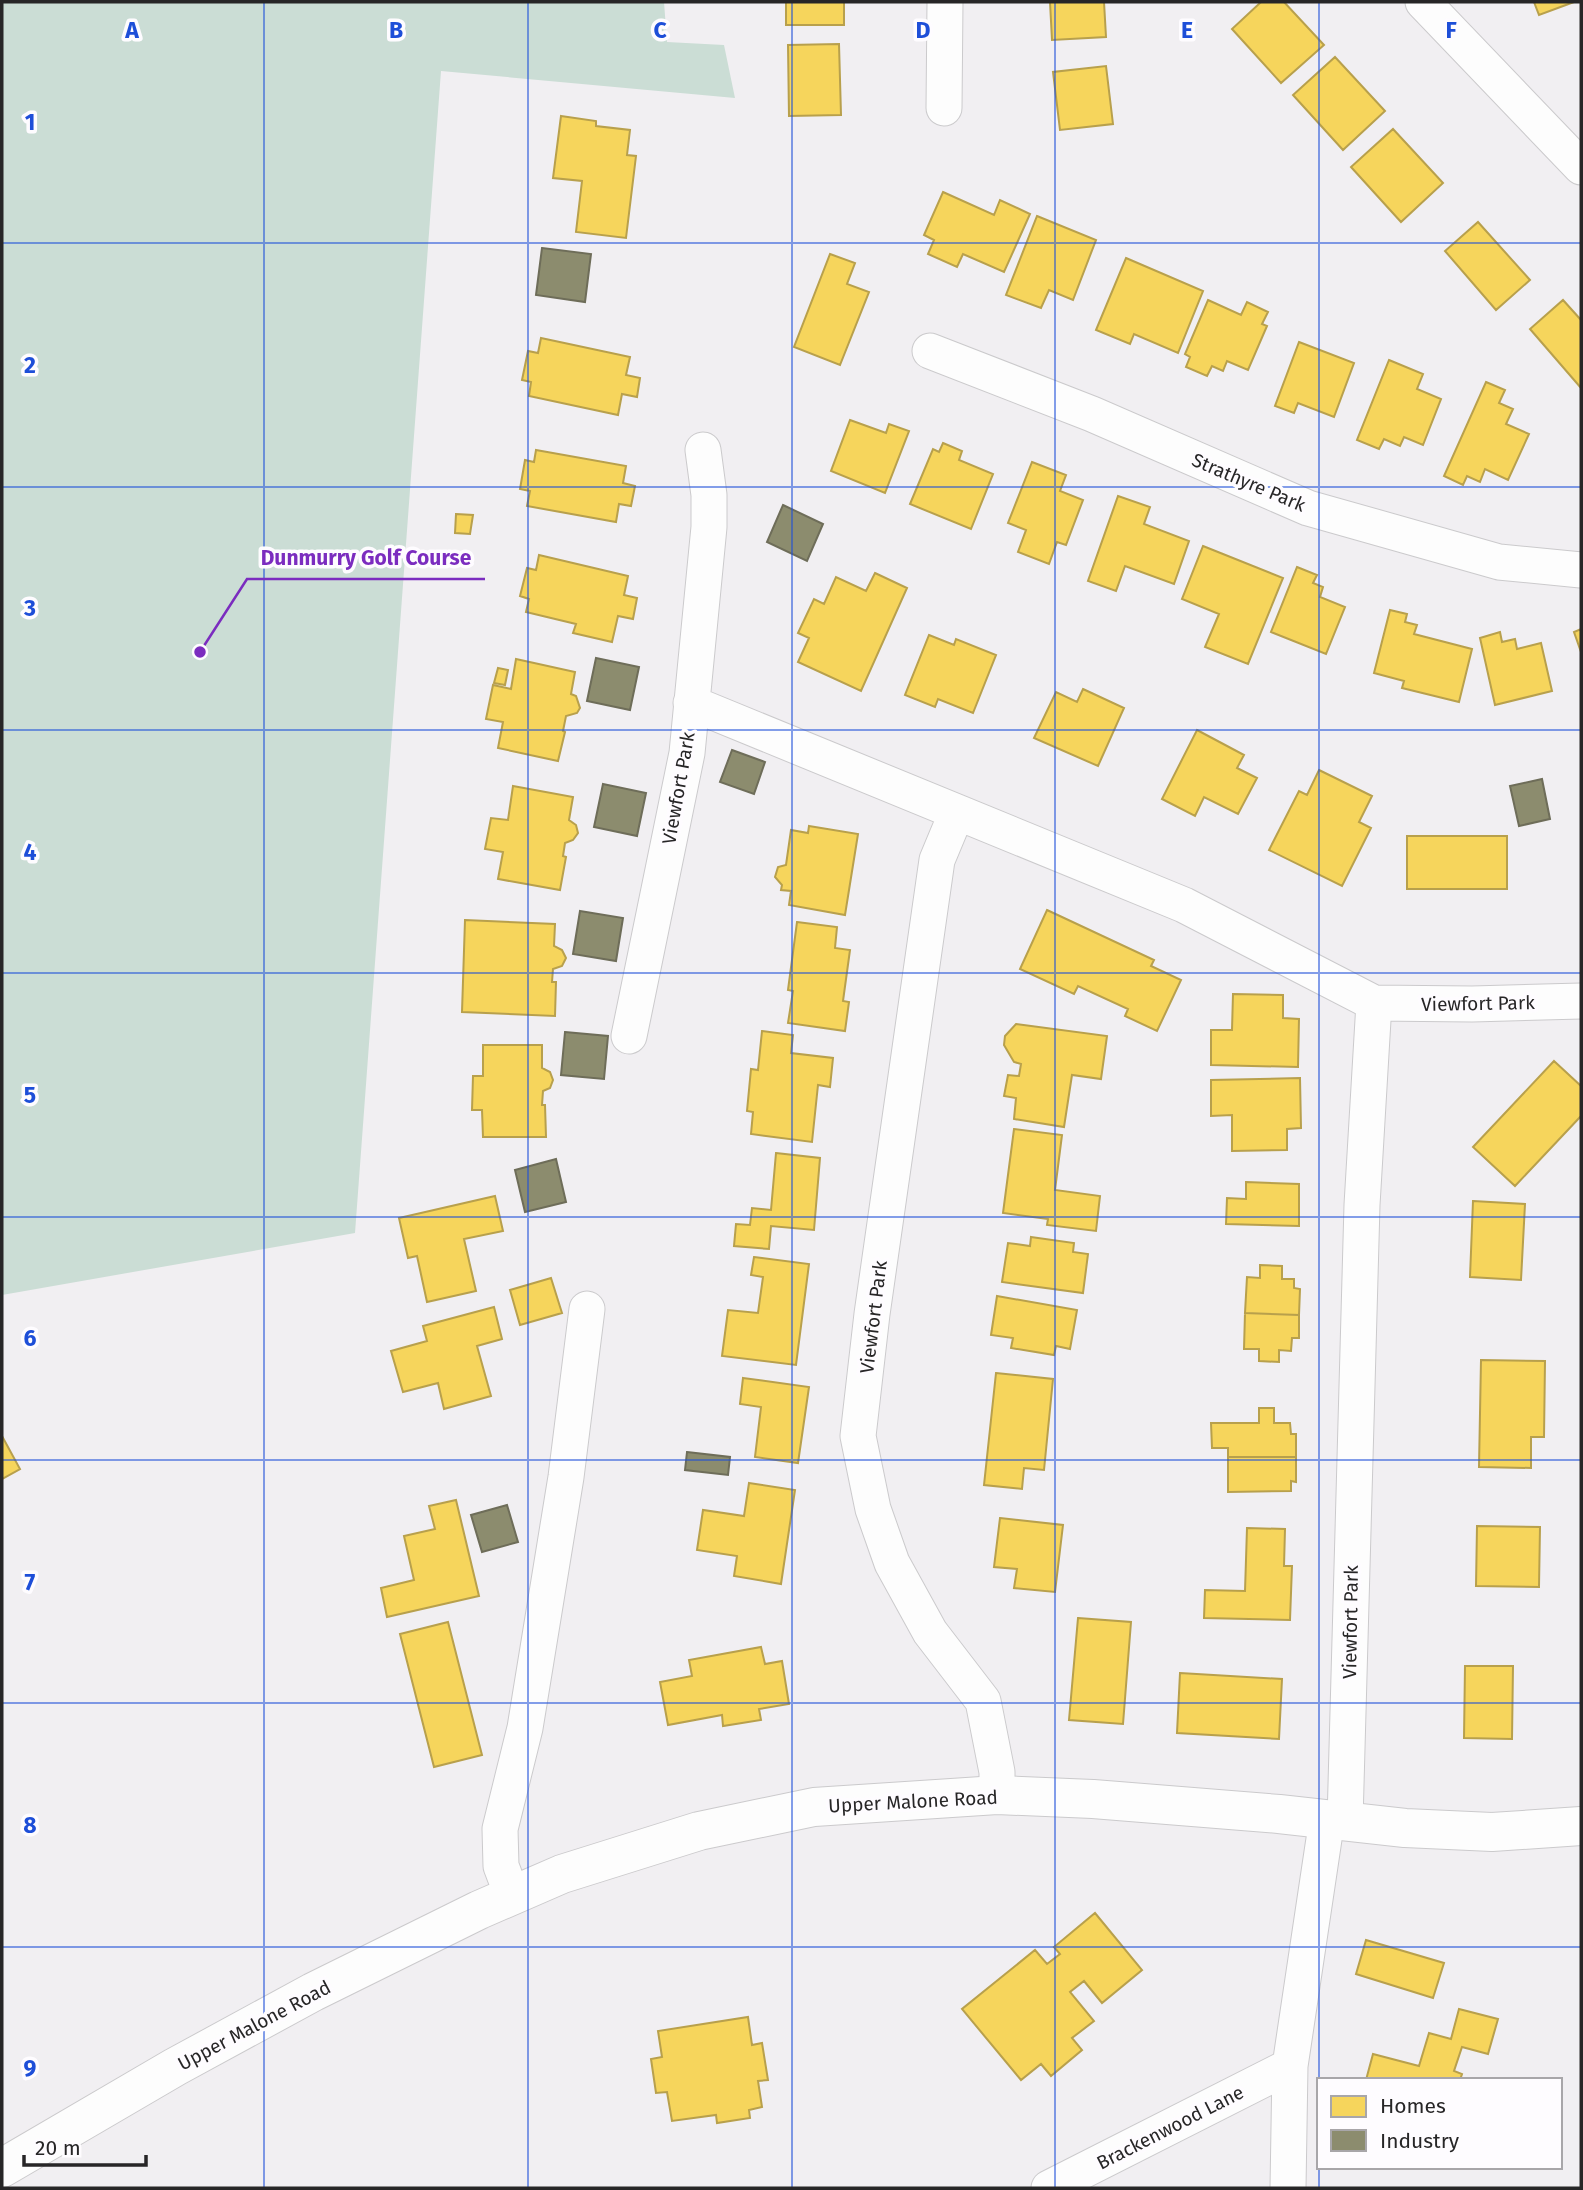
<svg xmlns="http://www.w3.org/2000/svg" width="1583" height="2190" font-family="'Fira Sans',sans-serif">
  <style>
    .green { fill: #cbddd5 }
    .homes { fill: #f6d55c; stroke: #b8a04c; stroke-width: 2 }
    .industry { fill: #8c8c6e; stroke: #6e6d59; stroke-width: 2 }
    .lines { fill: none; stroke-linecap: round; stroke-linejoin: round }
    .minor-casing { stroke: #cbcacc; stroke-width: 37 }
    .secondary-casing { stroke: #cbcacc; stroke-width: 40 }
    .minor { stroke: #fdfdfd; stroke-width: 35 }
    .secondary { stroke: #fdfdfd; stroke-width: 38 }
    .grid { fill: none; stroke: #1d4ed8; stroke-width: 2; stroke-opacity: 0.55 }
    .labels { text-anchor: middle; stroke-width: 7; stroke-linejoin: round; paint-order: stroke }
    .street-label { font-size: 19px; fill: #272627; stroke: #fefcff }
    .grid-label { font-size: 23px; text-anchor: middle; font-weight: bold; fill: #1d4ed8; stroke: #fefcff; stroke-width: 7; stroke-linejoin: round; paint-order: stroke }
    .leader { fill: none; stroke: #7b2cbf; stroke-width: 2.5 }
    .callout-dot { fill: #7b2cbf; stroke: #fefcff; stroke-width: 2.5 }
    .callout-label { font-size: 21px; text-anchor: middle; font-weight: bold; fill: #7b2cbf; stroke: #fefcff; stroke-width: 7; stroke-linejoin: round; paint-order: stroke }
  </style>
  <rect width="100%" height="100%" fill="#f1eff2"/>
  <path class="green" d="M2 2H664L667 42 724 45 735 98 441 71 355 1233 2 1295Z"/>
  <path class="homes" d="M786 2H844V25H786Z
    M1050 2H1104L1106 37 1052 40Z
    M1261 2H1284L1324 45 1281 83 1232 29Z
    M1534 2H1574L1539 15Z
    M839 44 841 115 789 116 788 45Z
    M1335 57 1385 111 1343 150 1293 95Z
    M1106 66 1113 124 1060 130 1053 72Z
    M561 116 596 121V126L630 130 627 155 636 156 626 238 576 232 582 181 553 178Z
    M1393 129 1443 183 1401 222 1351 167Z
    M943 192 994 215 1000 200 1030 214 1004 272 963 254 957 267 928 254 934 240 924 235Z
    M1037 216 1096 240 1073 300 1049 290 1041 308 1006 295Z
    M1478 222 1530 280 1496 310 1445 251Z
    M830 254 855 263 847 284 869 292 840 365 794 347Z
    M1126 258 1203 291 1178 353 1134 334 1130 344 1096 330Z
    M1208 300 1241 315 1247 302 1268 312 1262 324 1267 326 1248 370 1227 361 1223 371 1212 366 1207 376 1186 367 1190 357 1185 354Z
    M1563 300 1581 320V388L1530 329Z
    M541 338 630 357 626 375 640 378 637 397 622 394 618 415 529 396 531 382 522 380 528 351 538 353Z
    M1299 342 1354 363 1334 417 1298 403 1294 413 1275 406Z
    M1389 360 1423 374 1417 389 1441 399 1423 445 1404 437 1400 446 1384 439 1379 449 1357 440Z
    M1486 382 1505 390 1499 403 1513 409 1506 424 1529 434 1508 480 1485 469 1480 482 1467 476 1463 485 1444 476Z
    M850 420 886 433 889 424 909 431 885 493 831 471Z
    M943 443 962 451 959 460 993 474 971 529 910 504 933 449 939 452Z
    M536 450 626 466 623 483 635 486 631 506 619 504 616 522 527 506 530 491 520 489 525 460 534 462Z
    M1032 462 1066 475 1060 491 1083 500 1066 545 1057 542 1049 564 1018 552 1026 530 1008 523Z
    M1118 496 1150 507 1144 524 1189 541 1174 584 1125 566 1116 591 1088 581Z
    M456 514 473 515 470 534 455 533Z
    M1203 546 1283 578 1248 664 1205 647 1219 614 1182 599Z
    M539 555 628 576 624 595 637 598 633 619 618 616 612 642 573 633 576 624 526 612 529 599 520 596 527 568 536 570Z
    M1297 567 1317 575 1313 583 1323 587 1320 597 1345 607 1326 654 1271 632Z
    M875 573 907 588 861 691 798 662 809 638 798 633 814 599 824 604 836 577 866 591Z
    M1390 610 1407 614 1405 622 1417 625 1414 634 1472 649 1459 702 1402 688 1404 681 1374 673Z
    M1581 629V652L1574 632Z
    M1500 632 1502 642 1515 639 1517 649 1541 643 1552 691 1495 705 1480 638Z
    M929 635 954 645 956 639 996 655 973 713 938 699 935 707 905 695Z
    M516 659 575 672 571 694 576 696 580 708 577 713 566 716 563 731 565 732 558 761 498 748 503 722 486 719 493 685 511 689Z
    M498 668 508 670 505 685 494 683Z
    M1083 689 1124 708 1098 766 1034 738 1056 692 1077 702Z
    M1197 730 1244 755 1237 768 1257 778 1238 814 1204 797 1195 816 1162 799Z
    M1319 770 1372 796 1359 822 1371 828 1342 886 1269 850 1299 791 1307 795Z
    M513 786 573 797 569 820 576 825 578 833 573 840 565 843 563 856 566 857 560 890 498 879 503 852 485 849 491 818 508 820Z
    M809 826 858 834 845 915 789 905 791 891 781 890 782 885 775 877 778 867 786 865 791 830 808 833Z
    M1407 836H1507V889H1407Z
    M1047 910 1154 960 1151 966 1181 980 1157 1031 1125 1016 1128 1009 1078 986 1074 994 1020 969Z
    M465 920 555 924 554 946 562 950 566 958 562 966 553 969 552 982H556L555 1016 462 1012Z
    M797 922 837 927 835 948 850 950 843 1001 849 1002 845 1031 788 1023 793 991 788 990Z
    M1233 994 1283 995V1018L1299 1019 1298 1067 1211 1065V1030H1232Z
    M1016 1024 1107 1036 1101 1079 1072 1075 1064 1127 1014 1119 1016 1098 1004 1096 1008 1075 1019 1076 1021 1064 1014 1062 1004 1045 1005 1036Z
    M762 1031 793 1035 791 1053 833 1058 830 1087 818 1085 812 1142 751 1134 753 1112 747 1111 751 1069 758 1070Z
    M483 1045H542V1068L550 1072 553 1080 550 1088 543 1091 542 1105H545L546 1137H483L482 1110H472L473 1076H483Z
    M1554 1061 1581 1086V1116L1515 1186 1473 1147Z
    M1300 1078 1301 1128 1287 1129V1150L1232 1151V1115L1211 1116V1080Z
    M1014 1129 1062 1135 1055 1190 1100 1196 1096 1231 1047 1225 1048 1219 1003 1213Z
    M776 1153 820 1158 814 1230 771 1226 769 1249 734 1246 736 1224 750 1225 752 1208 771 1210Z
    M1246 1182 1299 1184V1226L1226 1224 1227 1198 1246 1199Z
    M495 1196 503 1231 464 1239 476 1291 427 1302 417 1256 408 1258 399 1218Z
    M1473 1201 1525 1204 1521 1280 1470 1277Z
    M1031 1237 1074 1243 1073 1252 1088 1254 1083 1293 1002 1282 1008 1243 1030 1246Z
    M754 1257 809 1264 796 1365 722 1356 728 1310 758 1313 763 1277 751 1275Z
    M1260 1265 1282 1266V1279H1294V1288L1300 1289 1299 1315 1245 1313 1247 1277 1260 1278Z
    M551 1278 562 1313 520 1325 510 1290Z
    M997 1296 1077 1310 1070 1349 1056 1346 1054 1355 1011 1348 1013 1338 991 1335Z
    M494 1307 502 1339 477 1346 491 1396 444 1409 438 1383 403 1392 391 1351 427 1341 423 1326Z
    M1245 1313 1299 1315V1338H1292L1291 1351 1279 1350V1362L1259 1361V1349H1244Z
    M1481 1360 1545 1361 1544 1437H1531V1468L1479 1467Z
    M996 1373 1053 1379 1044 1470 1024 1468 1022 1489 984 1485Z
    M743 1378 809 1387 798 1463 755 1457 761 1407 740 1404Z
    M1259 1408H1274V1423H1290L1291 1434H1296V1457H1228V1448H1212L1211 1423H1259Z
    M2 1436 20 1469 2 1479Z
    M1228 1457H1296V1482L1291 1481V1491L1228 1492Z
    M749 1483 795 1490 781 1584 734 1576 737 1556 697 1550 703 1510 744 1516Z
    M456 1500 479 1596 387 1617 381 1588 414 1580 404 1536 435 1529 429 1506Z
    M1000 1518 1063 1525 1055 1592 1014 1588 1017 1569 994 1567Z
    M1477 1526 1540 1527 1539 1587 1476 1586Z
    M1247 1528 1285 1529 1284 1566H1292L1290 1620 1204 1618 1205 1590 1245 1591Z
    M1078 1618 1131 1622 1123 1724 1069 1720Z
    M448 1622 482 1755 434 1767 400 1634Z
    M761 1647 765 1664 782 1661 789 1704 759 1709 761 1720 723 1726 722 1715 668 1725 660 1682 692 1676 689 1660Z
    M1465 1666H1513L1512 1739 1464 1738Z
    M1180 1673 1282 1679 1279 1739 1177 1733Z
    M1095 1913 1142 1970 1102 2003 1084 1981 1070 1992 1094 2021 1072 2038 1082 2050 1051 2076 1041 2064 1021 2080 962 2009 1035 1950 1047 1964 1060 1954 1054 1947Z
    M1366 1940 1444 1963 1433 1998 1356 1974Z
    M1459 2009 1498 2019 1488 2054 1462 2047 1454 2071 1462 2074 1460 2080H1366L1373 2054 1419 2066 1429 2033 1451 2039Z
    M748 2017 752 2045 762 2043 768 2080 758 2081 762 2107 749 2110 750 2118 717 2123 716 2115 672 2121 667 2092 656 2093 651 2059 662 2057 658 2031Z"/>
  <path class="industry" d="M542 248 591 254 585 302 536 295Z
    M783 505 823 524 807 561 767 542Z
    M596 658 639 667 630 710 587 701Z
    M732 750 765 762 754 794 720 782Z
    M1542 779 1550 819 1519 826 1510 786Z
    M603 784 646 793 637 836 594 827Z
    M580 911 623 918 616 961 573 954Z
    M565 1032 608 1036 604 1079 561 1075Z
    M556 1159 566 1202 525 1212 515 1170Z
    M687 1452 730 1457 728 1475 685 1470Z
    M507 1505 518 1542 482 1552 471 1515Z"/>
  <g class="lines">
    <g class="minor-casing">
      <path id="minor" d="M1423 2 1581 167
        M944 108 945 2
        M930 351 1092 414 1308 508 1499 562 1581 570
        M691 703 1184 905 1374 1003 1472 1004 1581 1001
        M957 812 937 860 872 1314 858 1436 873 1509 892 1563 930 1632 983 1701 997 1772V1795
        M629 1036 687 753 709 527V495L703 450
        M1345 1821 1362 1205 1374 1003
        M512 1895 501 1866 500 1829 525 1728 566 1477 587 1309
        M1049 2188 1290 2066
        M1288 2188 1290 2066 1327 1819"/>
    </g>
    <g class="secondary-casing">
      <path id="secondary" d="M2 2168 175 2067 313 1992 479 1910 562 1874 699 1831 814 1807 997 1795 1093 1799 1279 1814 1405 1828 1492 1832 1581 1826"/>
    </g>
    <use href="#minor" class="minor"/>
    <use href="#secondary" class="secondary"/>
  </g>
  <path class="grid" d="M264 2V2188M528 2V2188M792 2V2188M1055 2V2188M1319 2V2080M2 243H1581M2 487H1581M2 730H1581M2 973H1581M2 1217H1581M2 1460H1581M2 1703H1581M2 1947H1581M1319 2167V2188"/>
  <g class="labels">
    <g class="street-label">
      <text transform="translate(1249 482) rotate(23)" y="7">Strathyre Park</text>
      <text transform="translate(678 788) rotate(-80)" y="7">Viewfort Park</text>
      <text transform="translate(1478 1003) rotate(-1)" y="7">Viewfort Park</text>
      <text transform="translate(873 1317) rotate(-83)" y="7">Viewfort Park</text>
      <text transform="translate(1350 1622) rotate(-89)" y="7">Viewfort Park</text>
      <text transform="translate(913 1801) rotate(-3)" y="7">Upper Malone Road</text>
      <text transform="translate(254 2025) rotate(-28)" y="7">Upper Malone Road</text>
      <text transform="translate(1170 2127) rotate(-27)" y="7">Brackenwood Lane</text>
    </g>
  </g>
  <g class="grid-label">
    <text x="132" y="38">A</text>
    <text x="396" y="38">B</text>
    <text x="660" y="38">C</text>
    <text x="923" y="38">D</text>
    <text x="1187" y="38">E</text>
    <text x="1451" y="38">F</text>
    <text x="30" y="130">1</text>
    <text x="30" y="373">2</text>
    <text x="30" y="616">3</text>
    <text x="30" y="860">4</text>
    <text x="30" y="1103">5</text>
    <text x="30" y="1346">6</text>
    <text x="30" y="1590">7</text>
    <text x="30" y="1833">8</text>
    <text x="30" y="2076">9</text>
  </g>
  <path class="leader" d="M200 652L247 579H485"/>
  <circle class="callout-dot" cx="200" cy="652" r="7"/>
  <g class="callout-label">
    <text x="366" y="565">Dunmurry Golf Course</text>
  </g>
  <rect width="1583" height="2190" fill="none" stroke="#272627" stroke-width="7"/>
  <rect x="1317" y="2078" width="245" height="91" fill="#fefcff" stroke="#a8a6a9" stroke-width="2"/>
  <rect x="1331" y="2096" width="35" height="21" fill="#f6d55c" stroke="#a8a6a9" stroke-width="2"/>
  <text x="1380" y="2113" font-size="21" fill="#272627">Homes</text>
  <rect x="1331" y="2130" width="35" height="21" fill="#8c8c6e" stroke="#a8a6a9" stroke-width="2"/>
  <text x="1380" y="2148" font-size="21" fill="#272627">Industry</text>
  <path d="M24 2155v10h122v-10" fill="none" stroke="#272627" stroke-width="3.5"/>
  <text x="35" y="2155" font-size="21" fill="#272627" stroke="#fefcff" stroke-width="5" paint-order="stroke">20 m</text>
</svg>
